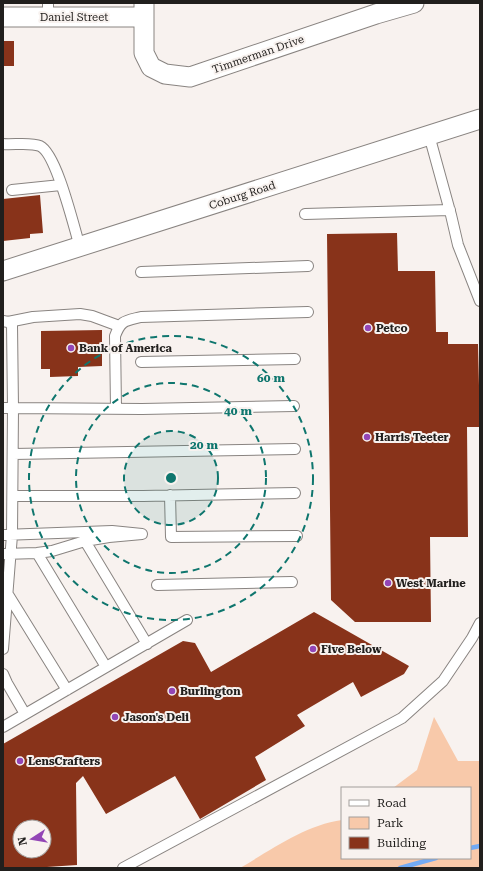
<svg xmlns="http://www.w3.org/2000/svg" width="483" height="871" font-family="'Roboto Serif',serif">
  <style>
    .green { fill: #f8c9aa }
    .lines { fill: none; stroke-linecap: round; stroke-linejoin: round }
    .stream { stroke: #73abf5; stroke-width: 4.5 }
    .building { fill: #88331a; fill-rule: evenodd }
    .service-casing { stroke: #898481; stroke-width: 12 }
    .minor-casing { stroke: #898481; stroke-width: 21 }
    .service { stroke: #fff; stroke-width: 10 }
    .minor { stroke: #fff; stroke-width: 19 }
    .ring { fill: none; stroke: #0f766e; stroke-width: 2; stroke-dasharray: 7 5 }
    .poi-dot { fill: #9346b6; stroke: #f8f2ef; stroke-width: 1.5 }
    .labels { text-anchor: middle; stroke-width: 4; stroke-linejoin: round; paint-order: stroke }
    .street-label { font-size: 11px; fill: #211f1d; stroke: #f8f2ef }
    .poi-label { font-size: 11px; font-weight: bold; fill: #211f1d; stroke: #f8f2ef; text-anchor: start }
    .centre { fill: #0f766e; stroke: #f8f2ef; stroke-width: 2 }
    .ring-label { font-size: 12px; text-anchor: middle; font-weight: bold; fill: #0f766e; stroke: #f8f2ef; stroke-width: 4; stroke-linejoin: round; paint-order: stroke }
  </style>
  <rect width="100%" height="100%" fill="#f8f2ef"/>
  <path class="green" d="M434 717 458 761H480V868H240C271 850 305 825 342 820V858H470V788H393L417 770Z"/>
  <g class="lines">
    <path class="stream" d="M470 848 480 846
      M400 868 436 858"/>
  </g>
  <path class="building" d="M3 41H14V66H3Z
    M40 195 43 233 30 234V238L3 241V199Z
    M397 233 398 271H435L436 332H448V344H478L480 427H467L468 537H430L431 622H355L331 600 327 234Z
    M102 330V366L78 367V376L50 377V369H41V331Z
    M314 612 409 666 404 674 361 697 353 682 297 715 305 726 255 757 266 780 200 819 175 776 106 814 83 776 76 783 77 865 47 867V868H3V744L183 641 195 643 211 672ZM20 827H44V851H20Z"/>
  <g class="lines">
    <g class="service-casing">
      <path id="service" d="M48 3V17
        M429 135 451 215 458 245 480 301
        M3 144C13 145 31 142 40 146 57 154 74 228 80 247
        M12 190 61 185
        M305 214 450 210
        M141 272 308 266
        M3 321 8 322 12 325 13 408H3
        M8 322 33 317 80 314 92 316 119 326
        M141 362 295 359
        M116 409 115 336C121 320 125 321 141 317L308 312
        M13 454 295 449
        M170 495 171 537 297 536
        M13 496H143L295 493
        M3 535 112 531 142 534 109 537 85 541 52 551 37 553 3 554
        M85 541 147 644
        M37 553 106 667
        M157 585 292 582
        M7 593 67 690
        M3 649 12 535 13 408 142 409 294 406
        M3 674 7 683 25 714
        M3 727 187 620
        M123 868 402 718 443 681 472 638 480 623"/>
    </g>
    <g class="minor-casing">
      <path id="minor" d="M144 3V53L151 67 165 74 190 77 376 14 414 3
        M3 17H144
        M3 271 480 119"/>
    </g>
    <use href="#service" class="service"/>
    <use href="#minor" class="minor"/>
  </g>
  <circle cx="171" cy="478" r="47" fill="#0f766e" fill-opacity=".12"/>
  <g class="ring">
    <circle cx="171" cy="478" r="47"/>
    <circle cx="171" cy="478" r="95"/>
    <circle cx="171" cy="478" r="142"/>
  </g>
  <g class="poi-dot">
    <circle cx="368" cy="328" r="4"/>
    <circle cx="71" cy="348" r="4"/>
    <circle cx="367" cy="437" r="4"/>
    <circle cx="388" cy="583" r="4"/>
    <circle cx="313" cy="649" r="4"/>
    <circle cx="172" cy="691" r="4"/>
    <circle cx="115" cy="717" r="4"/>
    <circle cx="20" cy="761" r="4"/>
  </g>
  <g class="labels">
    <g class="street-label">
      <text x="74" y="21">Daniel Street</text>
      <text transform="translate(258 54) rotate(-19)" y="4">Timmerman Drive</text>
      <text transform="translate(242 195) rotate(-18)" y="4">Coburg Road</text>
    </g>
    <g class="poi-label">
      <text x="376" y="332">Petco</text>
      <text x="79" y="352">Bank of America</text>
      <text x="375" y="441">Harris Teeter</text>
      <text x="396" y="587">West Marine</text>
      <text x="321" y="653">Five Below</text>
      <text x="180" y="695">Burlington</text>
      <text x="123" y="721">Jason's Deli</text>
      <text x="28" y="765">LensCrafters</text>
    </g>
  </g>
  <circle cx="171" cy="478" r="6" class="centre"/>
  <g class="ring-label">
    <text x="271" y="382">60 m</text>
    <text x="238" y="415">40 m</text>
    <text x="204" y="449">20 m</text>
  </g>
  <rect width="483" height="871" fill="none" stroke="#211f1d" stroke-width="8"/>
  <rect x="341" y="787" width="130" height="72" fill="#f8f2ef" stroke="#a29e9b"/>
  <rect x="349" y="800" width="20" height="6" fill="#ffffff" stroke="#a29e9b"/>
  <text x="377" y="807" font-size="12" fill="#211f1d">Road</text>
  <rect x="349" y="817" width="20" height="12" fill="#f8c9aa" stroke="#a29e9b"/>
  <text x="377" y="827" font-size="12" fill="#211f1d">Park</text>
  <rect x="349" y="837" width="20" height="12" fill="#88331a" stroke="#a29e9b"/>
  <text x="377" y="847" font-size="12" fill="#211f1d">Building</text>
  <g transform="translate(32 839) rotate(258)"><circle r="19" fill="#f8f2ef" stroke="#a29e9b"/>
  <path d="M0-3L7 15L0 10L-7 15Z" fill="#9346b6"/>
  <text y="-6" font-size="11" font-weight="bold" text-anchor="middle" fill="#211f1d">N</text>
  </g>
</svg>
